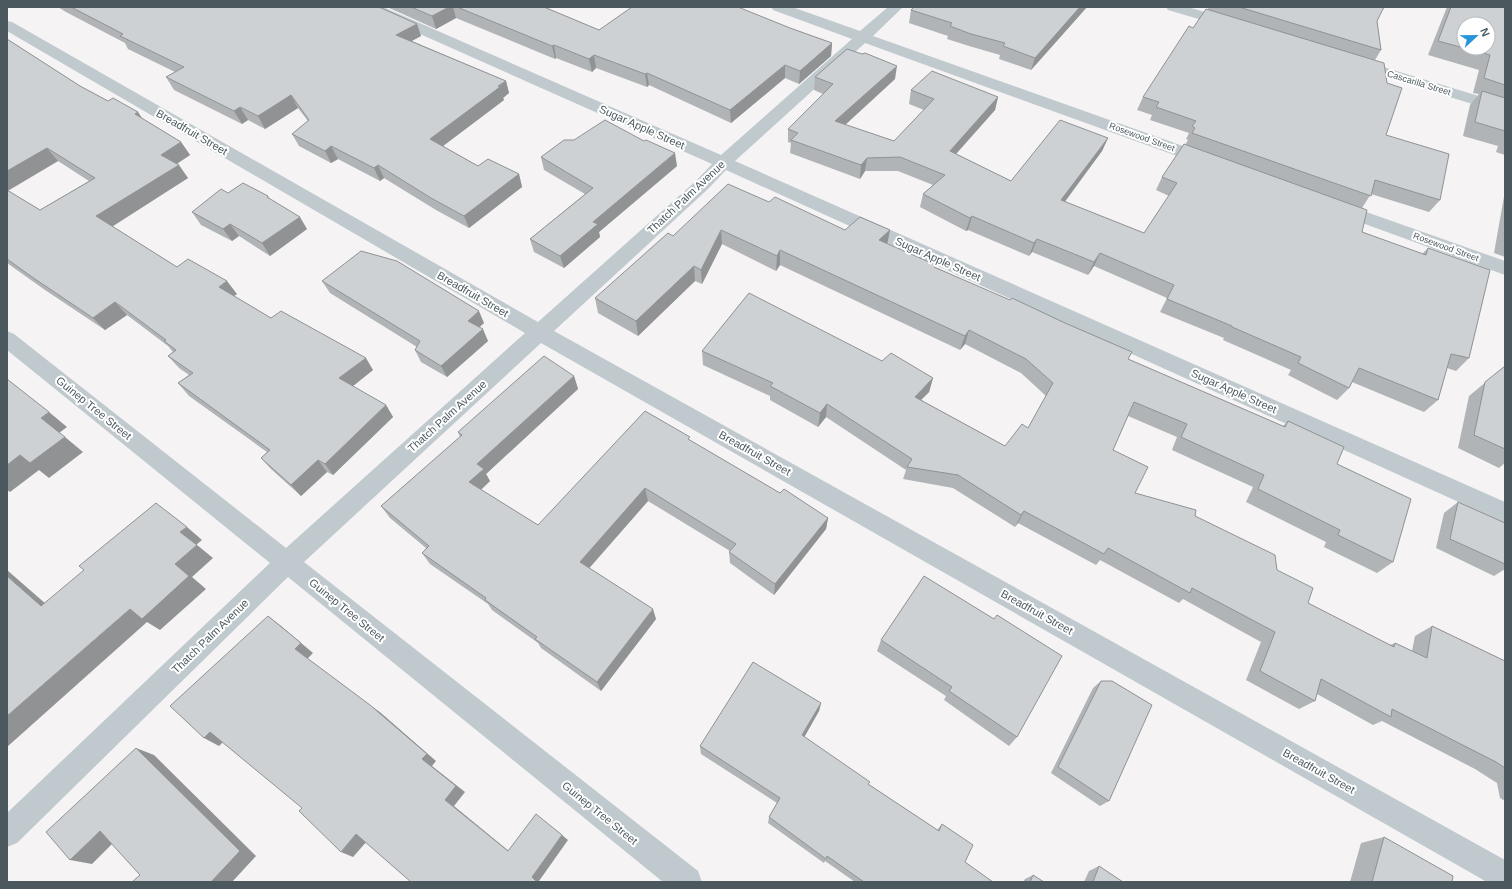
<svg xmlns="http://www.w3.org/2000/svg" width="1512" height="889" font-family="Arial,sans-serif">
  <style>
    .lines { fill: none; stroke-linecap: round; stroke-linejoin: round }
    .minor { fill: #bfc9ce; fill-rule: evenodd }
    .wall { fill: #b0b4b6; fill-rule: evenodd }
    .shaded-wall { fill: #909294 }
    .building { fill: #cdd1d4; stroke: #909294 }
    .labels { text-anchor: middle; stroke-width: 4; stroke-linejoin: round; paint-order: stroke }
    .far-street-label { font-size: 9px; fill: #4b595f; stroke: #fff }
    .street-label { font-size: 11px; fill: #4b595f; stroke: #fff }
  </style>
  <rect width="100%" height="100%" fill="#f5f3f3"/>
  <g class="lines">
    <path class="minor" d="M364 7H383L721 155 852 39 773 10 771 7H792L860 31 888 7H903L873 36 1214 157 1216 161 1214 165 1208 166 1202 165 865 43 735 161 1505 502V523L726 170 709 188 554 331 1505 860V882H1487L541 343 304 562 698 871 702 882H663L288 577 17 843 7 847V813L270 563 7 350V331L14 334 286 548 525 333 7 31V21L12 22 538 322 697 180 712 164 366 10Z
      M1166 7H1188L1234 21 1236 24 1234 27 1229 28 1168 10Z
      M1357 59 1505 104V114L1352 67 1349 64 1352 61Z
      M1338 202 1505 261V275L1332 212 1329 208 1332 204Z"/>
  </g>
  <path class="wall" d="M58 7H379L417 24 421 36 412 41 506 81 509 93 503 98 504 100 443 146 478 166 519 174 522 187 469 228 436 210 384 178 380 181 338 159 331 163 299 146 292 134 308 121 298 108 265 129 248 120 242 124 174 90 166 77 175 72 128 49 125 43 66 12Z
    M387 7H544L599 30 790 28 832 43 831 56 799 84 785 78 731 123 649 85 647 87 596 68 592 72 556 58 555 59 456 18 436 29Z
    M914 7H1087L1031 70 999 59 1000 55 969 46 947 39 948 36 909 23 911 10Z
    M1209 7H1384L1377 21 1381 50 1375 60 1386 135 1440 200 1429 212 1371 194 1362 208V232L1422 254 1428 248 1469 358 1456 371 1447 368 1438 400 1424 412 1352 382 1349 388 1337 400 1288 375 1291 370 1223 340 1224 338 1160 312 1167 298 1094 266 1088 275 1032 252 1029 256 968 230 966 231 920 207 923 194 933 185 898 171H865L860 179 790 153 791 143 788 142V129L823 94 814 90 815 77 895 79 845 125 894 141 924 110 909 104 911 90 998 97 995 110 956 154 1011 181 1108 138 1102 151 1065 202 1144 233 1169 196 1156 190 1162 177 1185 145 1188 140 1186 139 1189 133 1150 120 1152 115 1137 110 1143 97 1193 28 1208 9Z
    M1447 7H1505V155L1496 152 1498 146 1463 136 1470 105 1479 94 1473 93 1479 70 1428 55Z
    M7 39 80 86 108 101 138 112 141 118 181 142 190 155 177 164 188 178 112 226 177 267 237 294 234 296 271 318 373 370 352 386 386 405 393 417 333 475 327 472 301 496 271 469 261 458 267 452 189 396 178 383 189 375 179 368 168 356 173 352 168 346 127 315 105 330 45 290 7 263ZM58 161 89 181 40 210 8 191Z
    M541 157 677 166 599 232 600 237 564 268 534 252 530 239 585 194 544 170Z
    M1505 191V257L1494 253Z
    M228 193 268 196 270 199 307 229 270 256 239 236 232 241 201 225 192 212Z
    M769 202 845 230H890L887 244 936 265 935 267 1128 359 1283 426 1288 421 1337 464 1393 562 1377 573 1324 547 1326 542 1246 502 1253 487 1172 450 1177 437 1128 416 1113 450 1135 493 1195 516 1277 570 1308 603 1390 645 1395 643 1412 651 1415 636 1432 626 1505 661V801L1500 798 1497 783 1475 769 1382 721 1373 725 1317 694 1315 701 1299 709 1246 680 1261 642 1183 599 1179 603 1100 560 1096 565 1018 523 1015 527 953 488 903 479 906 470 826 417 818 427 770 400V396L703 365 702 351 882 361 933 378 929 392 921 400 1005 446 1028 428 1046 396 1021 373 965 344 960 350 780 265 776 271 722 244 702 284 695 281 638 336 598 313 595 298 673 236Z
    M322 281 484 323 479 327 488 341 447 377 421 362 415 350 417 347 330 293Z
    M1505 366V463L1499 468 1458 448 1469 396Z
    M574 376 578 389 486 474 490 481 481 490 538 525 691 441 780 493 828 518 826 529 774 595 730 563 729 552 730 551 648 501 589 568 656 619 601 691 541 648 538 643 492 610 488 604 430 564 422 553 426 548 390 518 381 506 460 437 458 432Z
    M1458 502 1505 523V569L1494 576 1436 548 1444 513Z
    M994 619 1017 737 1009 746 944 700 946 696 877 651 881 640Z
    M1101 681 1109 801 1100 806 1051 773 1093 688Z
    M821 703 819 711 804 737 868 784 937 830 942 824 965 862 993 882H855L825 861 824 863 768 823 769 817 777 803 701 754 700 746Z
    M1384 837 1452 882H1350L1361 843Z
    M1099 866 1123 882H1084L1089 871Z
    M1033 875 1044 882H1023L1025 879Z"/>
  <path class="shaded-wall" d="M449 7H453L456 18 436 29 432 16Z
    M1080 7H1087L1031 70 1035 58Z
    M417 24 421 36 400 47 396 35Z
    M832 43 831 56 799 84 800 71Z
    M554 45 556 58 555 59 552 46Z
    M594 55 596 68 592 72 589 59Z
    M785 65V78L731 123 730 110Z
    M897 66 895 79 834 135 835 121Z
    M647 73 649 85 647 87 645 74Z
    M506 81 509 93 503 98 504 100 435 152 430 139Z
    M291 95 298 108 265 129 258 116Z
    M998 97 995 110 947 164 950 151Z
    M240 107 248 120 242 124 234 111Z
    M138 112 147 126 135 114Z
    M1108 138 1102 151 1056 213 1061 200Z
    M181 142 190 155 170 168 161 155Z
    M331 146 338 159 331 163 325 151Z
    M47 148 58 161 7 191V171Z
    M675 153 677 166 599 232 600 237 564 268 560 256 593 222Z
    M867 158 865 171 860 179 861 165Z
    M179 165 188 178 107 230 96 216Z
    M378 165 384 178 380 181 374 168Z
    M519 174 522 187 469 228 464 216Z
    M972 216 968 230 966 231 970 218Z
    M300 217 307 229 270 256 262 243Z
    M230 224 239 236 232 241 223 229Z
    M721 230 722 244 702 284 701 270Z
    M890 230 887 245 879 240Z
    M1037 239 1032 252 1029 256 1034 243Z
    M780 250V265L776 271 777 256Z
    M1100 253 1094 266 1088 275 1094 262Z
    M694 266 695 281 638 336 636 321Z
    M227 281 237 294 229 299 219 287Z
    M115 302 127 315 105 330 93 318Z
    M479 311 484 323 473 333 468 321Z
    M483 329 488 341 447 377 441 366Z
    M969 330 965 344 960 350 965 336Z
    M366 358 373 370 347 391 339 378Z
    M574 376 578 389 486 474 490 481 476 494 469 482 477 464Z
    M933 378 929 392 911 410 915 397Z
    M827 404 826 417 818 427 820 413Z
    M386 405 393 417 333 475 325 464Z
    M49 412 67 427 59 433 41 418Z
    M65 437 83 452 49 478 39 470 10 492 7 490V465L20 455Z
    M318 460 327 472 301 496 291 485Z
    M645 488 648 501 585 573 580 562Z
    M1024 511 1018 523 1015 527 1021 515Z
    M828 518 826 529 774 595 775 584Z
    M187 527 202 540 196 545 180 532Z
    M197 545 213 558 192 577 206 589 160 630 147 622 7 747V716L130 609 175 564Z
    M7 570 62 618 41 606 7 576Z
    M653 609 656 619 601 691 597 682Z
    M268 616 281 626 313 653 307 659 295 649Z
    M821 703 819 711 801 743 802 735Z
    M370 705 381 713 436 761 432 766 465 792 454 806 515 856 508 851 445 800 422 759Z
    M210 732 225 740 219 746 204 738Z
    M136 748 154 755 256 856 232 882H211Z
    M100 831 120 836 92 864 70 860Z
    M356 834 368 840 353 857 341 852Z
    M562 835 568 840 539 881 540 882H537L532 877Z"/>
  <path class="building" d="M71 7H379L417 24 396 35 506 81 498 86 500 87 430 139 478 166 488 159 519 174 464 216 431 198 378 165 374 168 331 146 325 151 292 134 309 120 291 95 258 116 240 107 234 111 166 77 184 67 120 36 123 34Z
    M411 7H449L432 16Z
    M457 7H544L599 30 632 7H738L790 28 832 43 800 71 785 65 730 110 647 73 645 74 594 55 589 59 554 45 552 46Z
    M914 7H1080L1035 58 1003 46 1005 43 971 34 950 26 952 23 911 10Z
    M1239 7H1384L1377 21 1381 50Z
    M1451 7H1505V85L1484 78 1490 55 1464 48H1488V24H1464V48L1438 41Z
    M1206 9 1384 63 1387 83 1402 88 1386 135 1449 154 1440 200 1375 180 1371 196 1192 133 1195 128 1192 126 1196 121 1156 107 1159 102 1143 97 1189 26 1193 28Z
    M7 39 80 86 108 101 113 98 138 112 135 114 181 142 161 155 179 165 96 216 177 267 188 259 227 281 219 287 271 318 281 311 366 358 339 378 386 405 325 464 318 460 291 485 261 458 270 450 178 383 193 373 168 356 176 350 164 341 166 340 115 302 93 318 32 277 7 259V190L40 210 95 178 47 148 7 171Z
    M847 49 862 54 865 53 897 66 835 121 894 141 934 99 911 90 932 71 998 97 950 151 1011 181 1060 120 1108 138 1061 200 1144 233 1177 183 1162 177 1184 144 1367 210 1362 232 1426 255 1428 248 1490 270 1469 358 1451 354 1438 400 1359 368 1349 388 1298 363 1301 357 1232 327V326L1167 299 1174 285 1100 253 1094 262 1037 239 1034 243 972 216 970 218 923 194 945 175 900 157 867 158 861 165 791 140 798 133 788 129 833 84 815 77Z
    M1482 91 1505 98V131L1475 122Z
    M605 120 644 141 646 140 675 153 593 222 598 224 560 256 530 239 593 188 541 157 564 140H574Z
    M243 183 268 196 267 197 300 217 262 243 230 224 223 229 192 212 221 189 228 193Z
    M728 184 769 202 775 197 845 230 860 217 890 230 879 240 936 265 934 267 1010 300 1012 298 1065 323 1132 352 1128 359 1285 427 1288 421 1344 447 1337 464 1411 499 1393 562 1338 535 1340 530 1258 489 1264 475 1181 437 1187 424 1134 402 1113 450 1148 467 1135 493 1196 510 1195 516 1275 555 1277 570 1313 588 1308 603 1394 647 1395 643 1427 658 1432 626 1505 661V768L1496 762 1392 709 1391 717 1321 679 1315 701 1260 671 1275 632 1192 588 1190 593 1108 548 1104 554 1024 511 1021 515 958 475 907 467 912 459 827 404 820 413 770 386 773 383 702 351 749 293 882 361 891 353 933 378 915 397 1005 446 1022 424 1028 428 1053 383 1026 359 969 330 965 336 780 250 777 256 721 230 701 270 694 266 636 321 595 298 668 233 673 236Z
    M361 251 397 261 479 311 468 321 483 329 441 366 415 350 420 341 322 281Z
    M544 356 574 376 477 464 484 469 469 482 538 525 645 411 690 437 688 439 780 493 784 489 828 518 775 584 729 552 736 544 645 488 580 562 653 609 597 682 535 639 537 637 485 600 486 598 422 553 429 546 381 506 462 435 458 432Z
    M1505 366V449L1474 435 1485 382Z
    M7 379 49 412 41 418 65 437 30 463 20 455 7 465Z
    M1458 502 1505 523V564L1450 539Z
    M156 503 187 527 180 532 197 545 175 564 189 576 142 619 130 609 7 716V576L41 606 84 570 79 566Z
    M924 576 994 619 997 615 1062 656 1017 737 949 691 952 687 881 640Z
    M268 616 301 643 295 649 370 705 427 754 422 759 456 786 445 800 508 851 536 814 562 835 532 877 537 882H411L356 834 341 852 299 811 302 808 210 732 204 738 170 706Z
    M753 662 821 703 802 735 870 782 868 784 939 831 942 824 973 845 965 862 993 882H864L827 856 826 859 769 817 780 798 700 746Z
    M1101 681H1112L1152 705 1109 801 1058 767Z
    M136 748 240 851 211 882H132L140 875 100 831 70 860 46 832Z
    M1384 837 1453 876 1452 882H1372Z
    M1099 866 1123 882H1093Z
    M1033 875 1044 882H1030Z"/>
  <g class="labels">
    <g class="far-street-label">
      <text transform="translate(1419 83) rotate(17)" y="3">Cascarilla Street</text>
      <text transform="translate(1142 137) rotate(20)" y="3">Rosewood Street</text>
      <text transform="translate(1446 247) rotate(20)" y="3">Rosewood Street</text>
    </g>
    <g class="street-label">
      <text transform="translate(642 127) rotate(24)" y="4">Sugar Apple Street</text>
      <text transform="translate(192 132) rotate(30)" y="4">Breadfruit Street</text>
      <text transform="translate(686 197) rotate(-43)" y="4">Thatch Palm Avenue</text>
      <text transform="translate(938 259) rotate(24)" y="4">Sugar Apple Street</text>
      <text transform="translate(473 294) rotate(30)" y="4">Breadfruit Street</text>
      <text transform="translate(1234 391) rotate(24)" y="4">Sugar Apple Street</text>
      <text transform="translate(94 408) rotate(39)" y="4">Guinep Tree Street</text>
      <text transform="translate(447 416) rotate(-42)" y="4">Thatch Palm Avenue</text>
      <text transform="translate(755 453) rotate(29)" y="4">Breadfruit Street</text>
      <text transform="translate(347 610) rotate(39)" y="4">Guinep Tree Street</text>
      <text transform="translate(1037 612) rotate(29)" y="4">Breadfruit Street</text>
      <text transform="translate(210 636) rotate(-44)" y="4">Thatch Palm Avenue</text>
      <text transform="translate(1319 771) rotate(29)" y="4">Breadfruit Street</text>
      <text transform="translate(600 813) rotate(39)" y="4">Guinep Tree Street</text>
    </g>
  </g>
  <rect width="1512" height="889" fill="none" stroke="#4b595f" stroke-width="16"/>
  <g transform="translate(1476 36) rotate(68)"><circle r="19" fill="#ffffff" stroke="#b7bdbf"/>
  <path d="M0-3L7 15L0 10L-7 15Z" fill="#2895da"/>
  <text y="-6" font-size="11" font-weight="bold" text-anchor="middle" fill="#4b595f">N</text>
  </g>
</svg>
